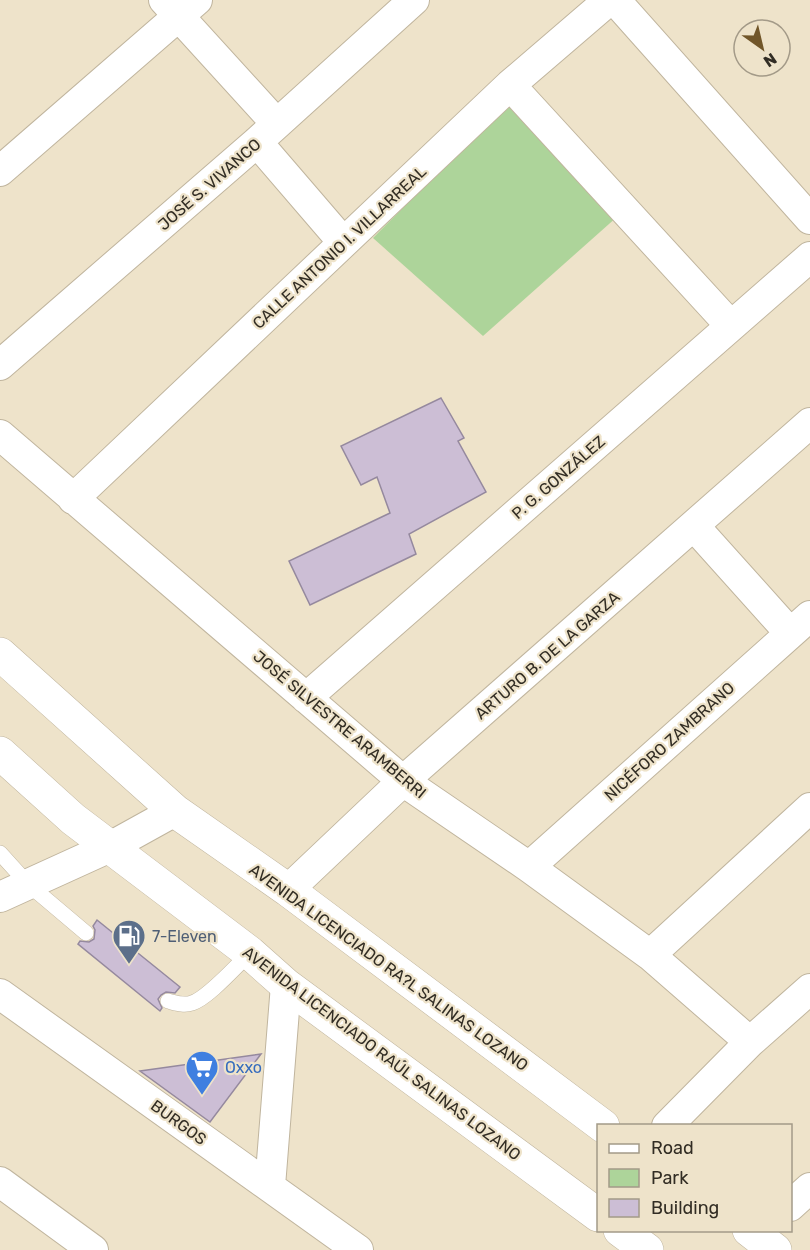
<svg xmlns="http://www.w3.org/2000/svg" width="810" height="1250" font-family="Rubik,sans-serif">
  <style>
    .green { fill: #add49a }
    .building { fill: #ccbed5; stroke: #95899e; stroke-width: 1.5 }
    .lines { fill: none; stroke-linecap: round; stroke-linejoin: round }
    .lane-casing { stroke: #c0b59e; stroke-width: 16 }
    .street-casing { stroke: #c0b59e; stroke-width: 32 }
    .secondary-casing { stroke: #c0b59e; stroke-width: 34 }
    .lane { stroke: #fff; stroke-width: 15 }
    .street { stroke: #fff; stroke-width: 30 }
    .secondary { stroke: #fff; stroke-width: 33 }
    .labels { text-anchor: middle; stroke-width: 4.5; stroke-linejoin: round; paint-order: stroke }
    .street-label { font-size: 16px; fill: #322d24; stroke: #eee3ca }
    .service-label { font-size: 16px; fill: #4e5e75; stroke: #eee3ca; text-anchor: start }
    .shop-label { font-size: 16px; fill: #366cbe; stroke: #eee3ca; text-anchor: start }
  </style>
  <rect width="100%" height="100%" fill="#eee3ca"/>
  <path class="green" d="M506 104 618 216 483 336 373 238Z"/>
  <path class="building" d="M441 398 464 438 458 441 486 492 409 534 416 554 310 605 289 561 390 513 377 477 361 485 341 446Z
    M97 920 180 987 175 993 166 992 161 995 158 999 162 1008 160 1011 78 944 80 941 89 942 94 939 95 930 93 926Z
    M261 1054 210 1122 140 1071Z"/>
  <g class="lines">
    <g class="lane-casing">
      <path id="lane" d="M0 853 28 884 86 933
        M168 1001C176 1003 184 1006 192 1003 208 998 236 966 250 953"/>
    </g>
    <g class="street-casing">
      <path id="street" d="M164 0 277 124
        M615 0 810 219
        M510 85 731 326
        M257 142 343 242
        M0 171 197 0
        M0 365 257 142 414 0
        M0 435 403 781 529 867 650 955 750 1042
        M73 499 510 85 609 0
        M694 526 790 633
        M306 698 810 257
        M529 867 810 616
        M288 890 403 781 810 423
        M0 897 110 847 175 811
        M650 955 810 808
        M0 994 358 1250
        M667 1126 750 1042 810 989
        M0 1182 93 1250
        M270 1186 286 985
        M790 1206 810 1188"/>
    </g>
    <g class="secondary-casing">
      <path id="secondary" d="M0 654 175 811 288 890 603 1126
        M0 753 73 819 250 953 286 985 598 1215
        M620 1230 647 1250
        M749 1230 775 1250"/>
    </g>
    <use href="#lane" class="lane"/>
    <use href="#street" class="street"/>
    <use href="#secondary" class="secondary"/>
  </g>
  <defs>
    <g id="fuel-pin" transform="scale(1.725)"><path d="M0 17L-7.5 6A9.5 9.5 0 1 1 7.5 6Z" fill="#5c6f8a" stroke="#eee3ca"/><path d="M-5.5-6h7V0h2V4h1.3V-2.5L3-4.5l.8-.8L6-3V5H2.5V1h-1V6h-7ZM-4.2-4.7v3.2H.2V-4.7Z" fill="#fff"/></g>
    <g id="supermarket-pin" transform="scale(1.725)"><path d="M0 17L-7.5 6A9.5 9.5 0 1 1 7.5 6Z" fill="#3f7fe0" stroke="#eee3ca"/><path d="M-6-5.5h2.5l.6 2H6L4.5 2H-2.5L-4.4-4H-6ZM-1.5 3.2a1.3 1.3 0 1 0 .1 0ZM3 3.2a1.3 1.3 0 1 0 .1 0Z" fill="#fff"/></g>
  </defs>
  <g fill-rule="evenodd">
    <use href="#fuel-pin" x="129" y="936"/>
    <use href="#supermarket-pin" x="202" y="1067"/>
  </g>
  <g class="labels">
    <g class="street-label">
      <text transform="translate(209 184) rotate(-41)" y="6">JOSÉ S. VIVANCO</text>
      <text transform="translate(339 247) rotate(-43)" y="6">CALLE ANTONIO I. VILLARREAL</text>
      <text transform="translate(558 477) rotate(-41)" y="6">P. G. GONZÁLEZ</text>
      <text transform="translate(547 655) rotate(-41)" y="6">ARTURO B. DE LA GARZA</text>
      <text transform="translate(340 724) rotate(40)" y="6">JOSÉ SILVESTRE ARAMBERRI</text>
      <text transform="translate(669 741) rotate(-42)" y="6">NICÉFORO ZAMBRANO</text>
      <text transform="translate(389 967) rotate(36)" y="6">AVENIDA LICENCIADO RA?L SALINAS LOZANO</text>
      <text transform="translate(382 1053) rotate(37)" y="6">AVENIDA LICENCIADO RAÚL SALINAS LOZANO</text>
      <text transform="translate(179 1122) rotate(36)" y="6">BURGOS</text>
    </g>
    <g class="service-label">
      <text x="152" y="942">7-Eleven</text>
    </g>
    <g class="shop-label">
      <text x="225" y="1073">Oxxo</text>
    </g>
  </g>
  <rect x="597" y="1124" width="195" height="108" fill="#eee3ca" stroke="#a39a88" stroke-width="1.5"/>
  <rect x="609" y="1144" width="30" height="9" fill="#ffffff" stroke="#a39a88" stroke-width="1.5"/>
  <text x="651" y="1154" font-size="18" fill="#322d24">Road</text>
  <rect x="609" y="1169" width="30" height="18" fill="#add49a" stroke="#a39a88" stroke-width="1.5"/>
  <text x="651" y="1184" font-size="18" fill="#322d24">Park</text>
  <rect x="609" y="1199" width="30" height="18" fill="#ccbed5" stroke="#a39a88" stroke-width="1.5"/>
  <text x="651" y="1214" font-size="18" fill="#322d24">Building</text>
  <g transform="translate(762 48) rotate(146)"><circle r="28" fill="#eee3ca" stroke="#a39a88" stroke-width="1.5"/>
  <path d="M0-4.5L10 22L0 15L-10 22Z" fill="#715629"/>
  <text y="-9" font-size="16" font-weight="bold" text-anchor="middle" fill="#322d24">N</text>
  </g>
</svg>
